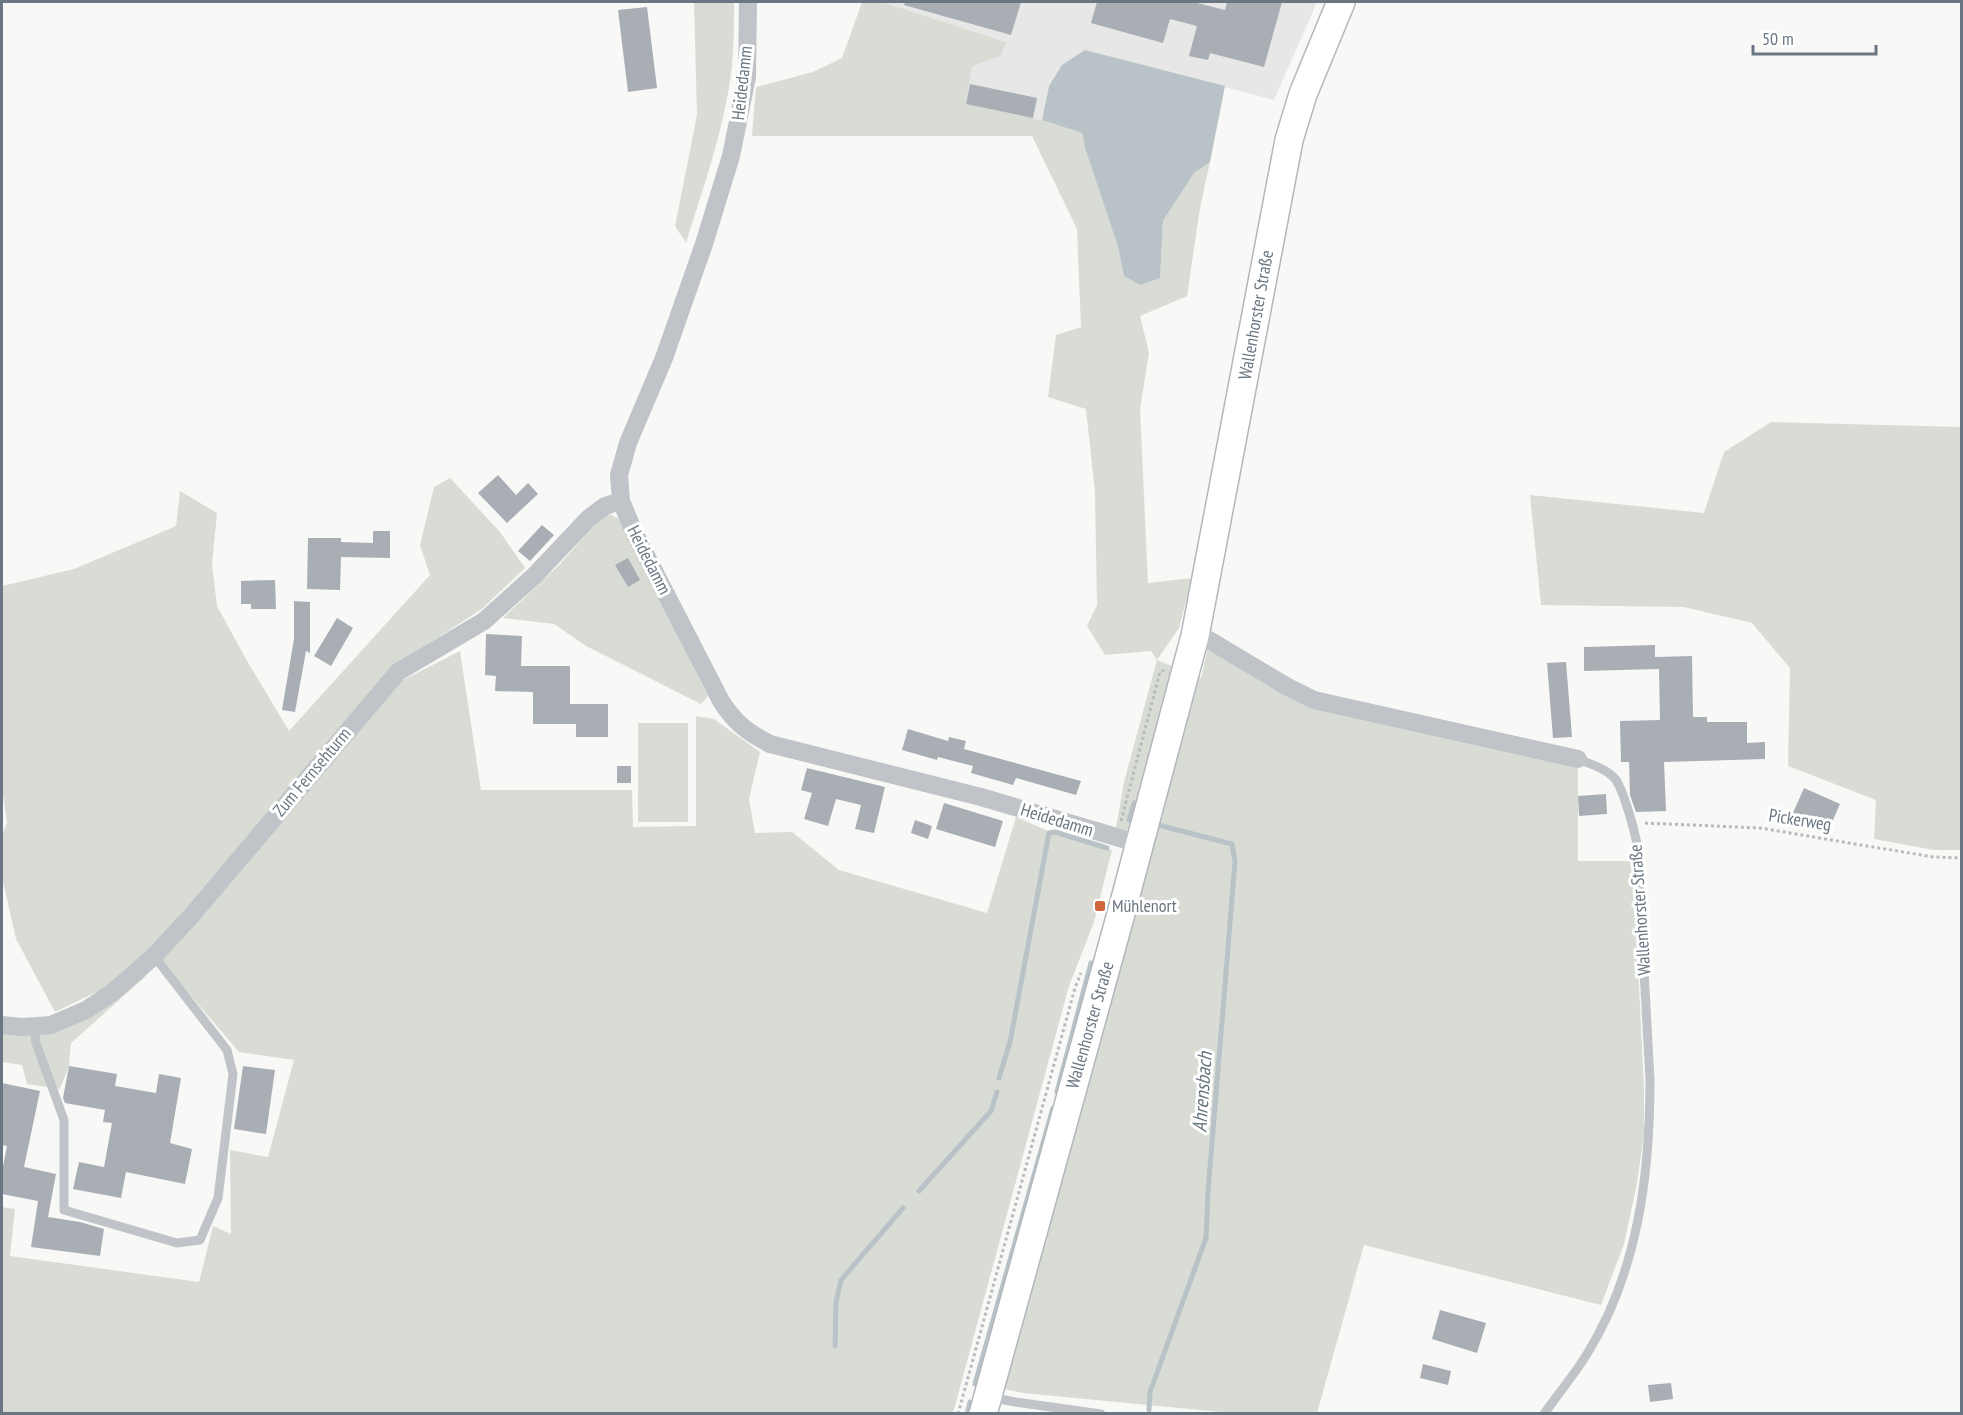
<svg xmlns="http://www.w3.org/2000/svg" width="1963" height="1415" font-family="'PT Sans Narrow',sans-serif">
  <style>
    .built { fill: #e6e7e6 }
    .green { fill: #d8dcd5 }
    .water { fill: #b9c2c6 }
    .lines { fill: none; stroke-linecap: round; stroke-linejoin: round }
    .stream { stroke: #b9c2c6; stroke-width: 5 }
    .building { fill: #a8aeb4 }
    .secondary-casing { stroke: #b2b7bb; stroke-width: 30 }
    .path { stroke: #b8bbbe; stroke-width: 3; stroke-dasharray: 3 3; stroke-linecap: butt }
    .service { stroke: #c0c3c7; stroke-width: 9 }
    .minor { stroke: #c0c3c7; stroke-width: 18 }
    .secondary { stroke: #fff; stroke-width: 27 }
    .poi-dot { fill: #d1653d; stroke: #fff; stroke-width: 2 }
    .labels { text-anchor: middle; stroke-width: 6; stroke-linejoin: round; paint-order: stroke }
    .street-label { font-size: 18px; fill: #6a7783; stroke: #fff }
    .poi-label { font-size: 18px; fill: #6a7783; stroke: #fff; text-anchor: start }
    .water-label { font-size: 20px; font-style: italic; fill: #67777f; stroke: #fff }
  </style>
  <rect width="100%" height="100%" fill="#f8f8f6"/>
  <path class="built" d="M882 2H1317L1274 100 1085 50 1049 86 1042 120 966 104 972 65 1001 56 1006 42Z"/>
  <path class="green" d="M694 2H734C734 32 734 63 728 93 719 144 701 194 686 243L675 226 697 115Z
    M862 2H882L1006 42 1001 56 972 66 966 103 1042 120 1082 133 1085 148 1118 247 1124 276 1160 278 1163 221 1194 173 1210 162 1200 208 1187 296 1140 316 1149 353 1140 409 1148 583 1192 578 1179 628 1157 660 1201 678 1208 647 1272 686 1578 767V861H1633L1644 1089V1135L1636 1188 1624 1244 1601 1305 1364 1245 1317 1413H1231L1023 1393 1005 1389 1153 835 1116 828 1124 782 1157 660 1151 651 1105 655 1087 626 1097 605 1095 492 1086 409 1048 397 1056 335 1081 327 1077 229 1032 136H752L756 87 813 72 842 58Z
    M1771 422 1961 427V850H1934L1874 839 1876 800 1788 766 1790 668 1752 623 1684 607 1541 605 1530 495 1704 513 1724 452Z
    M450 478 500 532 525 568 482 609 392 667 151 949 111 985 55 1012 16 939 2 877V835L7 823 2 788V586L74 569 176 526 180 491 217 513 212 564 217 606 246 659 289 731 430 575 420 545 434 487Z
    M610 514 619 519 708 696 701 704 586 646 554 624 503 618 560 564 600 519Z
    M460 651 481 790H632L633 827 696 826V716L714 719 760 752 749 799 755 833 792 832 839 870 987 913 1016 817 1055 834 1112 850 1094 922 1069 986 953 1413H2V1207L15 1209 10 1256 199 1282 213 1226 231 1234 230 1150 268 1157 294 1060 239 1052 161 961 399 682Z
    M638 723H688V822H638Z
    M148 970 145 977 71 1043 69 1066 60 1089 27 1084 22 1065 2 1062V1033L17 1034Z"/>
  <path class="water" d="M1085 50 1225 86 1210 162 1194 173 1163 221 1160 278 1140 285 1124 276 1118 247 1085 148 1082 133 1042 120 1049 86 1062 65Z"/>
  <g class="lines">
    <path class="stream" d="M1129 820 1134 803
      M999 1078 1010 1042 1049 833 1055 832 1107 848
      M1057 1092 1091 963
      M919 1191 991 1111 997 1092
      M835 1346 836 1302 841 1280 903 1208
      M975 1384 1053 1108
      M1149 1410 1150 1392 1206 1238 1208 1192 1235 862 1232 844 1158 825
      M967 1414 970 1402"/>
  </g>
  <path class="building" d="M905 2H1021L1011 35 904 5Z
    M1097 2H1193L1225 10 1227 2H1282L1264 67 1210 53 1208 60 1189 56 1197 26 1170 19 1163 43 1091 23Z
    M647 7 657 88 628 92 618 10Z
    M970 84 1037 98 1033 118 966 104Z
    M498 475 516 495 528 483 538 494 507 523 478 493Z
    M542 525 554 535 530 561 518 551Z
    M373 531H390V558L341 557 340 590 307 589 308 538H341V542L373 543Z
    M628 558 640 580 628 587 615 565Z
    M275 580 276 609H251V604H241V581Z
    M294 601 310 602V653L306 651 295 712 282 710 294 639Z
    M337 618 353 628 331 666 314 656Z
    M486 634 522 636 521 666H570V704H608V737H576V724H533V692L495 691 496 676 485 675Z
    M1655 645V657L1692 656 1693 717H1707V722H1747V743L1765 742V759L1664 762 1666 811 1636 812 1630 795 1629 762H1621L1620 721 1660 720 1659 669 1584 671V647Z
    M1566 662 1572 737 1553 738 1547 663Z
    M908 729 948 741 949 737 966 741 964 749 1081 781 1076 795 1016 778 1013 785 971 773 973 766 938 757 937 760 902 750Z
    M617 766H631V783H617Z
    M807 768 885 787 874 833 855 829 861 805 836 799 828 826 804 819 812 793 801 790Z
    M1804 788 1840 804 1828 831 1792 815Z
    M1606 794 1607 814 1579 816 1578 796Z
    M944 803 1003 821 995 847 936 829Z
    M915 820 932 826 928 839 911 833Z
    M69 1066 117 1074 115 1086 156 1093 159 1074 181 1078 170 1143 192 1149 185 1184 126 1172 121 1198 73 1189 79 1162 104 1167 112 1123 103 1122 105 1110 65 1103 63 1098Z
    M243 1066 275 1070 266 1134 234 1129Z
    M2 1083 40 1091 24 1167 56 1174 48 1217 80 1222 104 1229 100 1256 31 1247 38 1201 2 1194V1171L7 1146 2 1145Z
    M1440 1310 1486 1323 1477 1353 1432 1339Z
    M1423 1364 1451 1371 1448 1385 1420 1378Z
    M1671 1383 1673 1399 1650 1402 1648 1385Z"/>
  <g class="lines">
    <g class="secondary-casing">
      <path id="secondary" d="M983 1414 1122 910 1195 636 1289 140 1303 94 1341 2"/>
    </g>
    <path class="path" d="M1121 821 1160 672 1164 670
      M1645 823 1760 828 1933 857 1962 858
      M958 1414 1075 988 1081 973"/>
    <path class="service" d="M34 1026 36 1043 64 1120V1210L177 1243 200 1240 218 1198 233 1074 227 1050 154 956
      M990 1397 1015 1402 1101 1414
      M1544 1414C1558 1394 1574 1375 1587 1354 1638 1272 1650 1174 1650 1080L1637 844C1634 829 1624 792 1616 780 1608 769 1590 764 1578 759"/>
    <path class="minor" d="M748 2 747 77 731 156 704 244 664 358 628 443 619 475 621 501 634 532 721 701C735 723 747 732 770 744L981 797 1140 844
      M1195 636 1209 640 1286 686 1314 700 1578 759
      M2 1025 22 1027 51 1025 86 1010 113 992 154 956 191 916 398 672 484 621 535 575 589 518 605 506 621 501"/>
    <use href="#secondary" class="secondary"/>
  </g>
  <rect class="poi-dot" x="1094" y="900" width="12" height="12" rx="3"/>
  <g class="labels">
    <g class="street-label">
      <text transform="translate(742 83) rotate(-84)" y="6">Heidedamm</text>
      <text transform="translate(1256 315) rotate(-80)" y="6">Wallenhorster Straße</text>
      <text transform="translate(649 560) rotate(63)" y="6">Heidedamm</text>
      <text transform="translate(312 772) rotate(-50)" y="6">Zum Fernsehturm</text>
      <text transform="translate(1057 820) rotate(17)" y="6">Heidedamm</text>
      <text transform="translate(1800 820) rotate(9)" y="6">Pickerweg</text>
      <text transform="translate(1640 910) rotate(-94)" y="6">Wallenhorster Straße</text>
      <text transform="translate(1090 1025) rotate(-74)" y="6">Wallenhorster Straße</text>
    </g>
    <g class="poi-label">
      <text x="1112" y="912">Mühlenort</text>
    </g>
    <g class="water-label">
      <text transform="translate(1202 1092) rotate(-86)" y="7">Ahrensbach</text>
    </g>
  </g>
  <rect width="1963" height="1415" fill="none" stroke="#6a7783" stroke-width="6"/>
  <path d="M1753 45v9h123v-9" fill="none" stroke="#6a7783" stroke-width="3"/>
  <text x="1762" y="45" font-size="18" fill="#6a7783" stroke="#ffffff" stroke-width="4.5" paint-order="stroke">50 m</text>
</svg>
